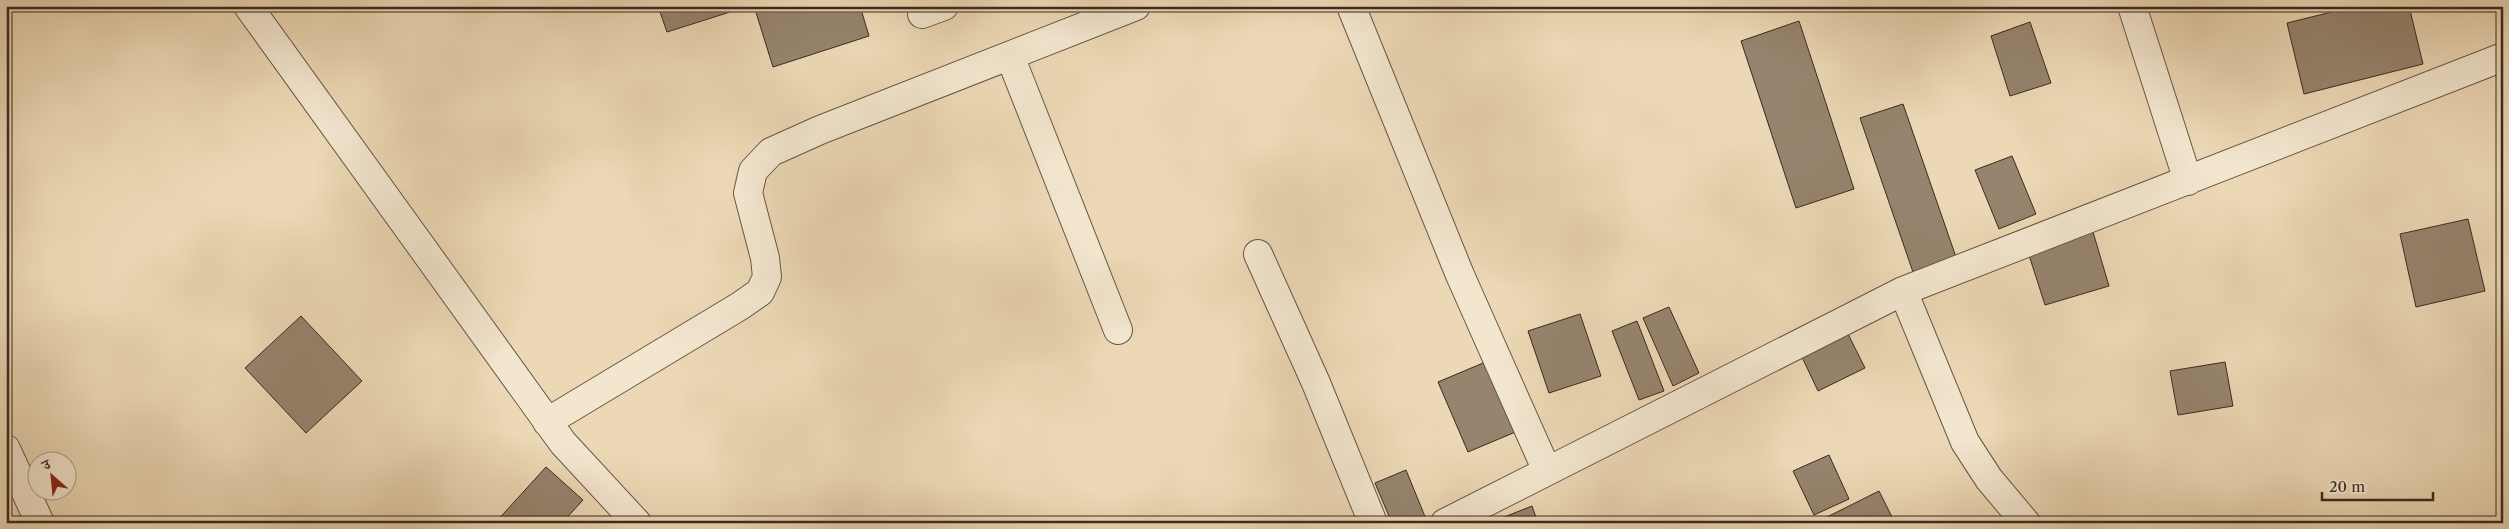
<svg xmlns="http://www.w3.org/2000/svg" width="2509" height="529" font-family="'Libre Caslon Text','Noto Serif Devanagari',serif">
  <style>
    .building { fill: #96846e; stroke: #392a21 }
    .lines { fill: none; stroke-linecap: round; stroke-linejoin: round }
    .minor-casing { stroke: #665646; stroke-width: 30 }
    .minor { stroke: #f3e6cf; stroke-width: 28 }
  </style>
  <rect width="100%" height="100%" fill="#ecd8b5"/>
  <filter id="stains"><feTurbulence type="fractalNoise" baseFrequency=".004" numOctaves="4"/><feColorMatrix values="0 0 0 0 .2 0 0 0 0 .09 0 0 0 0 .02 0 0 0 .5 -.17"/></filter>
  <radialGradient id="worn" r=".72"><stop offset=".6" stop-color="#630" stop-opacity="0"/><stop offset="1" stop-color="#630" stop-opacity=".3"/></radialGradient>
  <path class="building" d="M658 6H749L667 32Z
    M754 6H860L869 36 773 67Z
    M2356 6H2409L2423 64 2304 94 2287 23Z
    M1799 21 1854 189 1796 208 1741 41Z
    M2030 22 2051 83 2010 96 1991 36Z
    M1903 104 1957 260 1914 275 1860 118Z
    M2012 156 2036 214 1999 229 1975 170Z
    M2468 219 2485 291 2416 307 2400 234Z
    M2093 232 2109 286 2045 305 2028 252Z
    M1669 307 1699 373 1673 386 1643 318Z
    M1580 314 1601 376 1549 393 1528 331Z
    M301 316 362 381 306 433 245 368Z
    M1637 321 1664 391 1639 400 1612 331Z
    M1848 334 1865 368 1818 391 1801 355Z
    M1495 358 1525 428 1468 452 1438 382Z
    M2225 362 2233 406 2178 415 2170 371Z
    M1829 455 1849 499 1814 515 1793 471Z
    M546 467 583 500 562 523H495Z
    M1406 470 1426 519 1417 523H1392L1375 483Z
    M1879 491 1895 523H1825L1823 519Z
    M1532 506 1538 523H1489Z
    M2435 517 2493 523H2435Z"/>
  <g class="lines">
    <g class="minor-casing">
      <path id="minor" d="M248 6 563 443 637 523
        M1351 6 1460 275 1547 471
        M2132 6 2188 181
        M922 14 944 6
        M1010 56 1118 330
        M1258 254 1316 383 1373 523
        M1903 291 1965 442 1989 479 2026 523
        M547 422 740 306 760 292 767 277 765 258 748 193 753 171 771 152 820 130 1136 6
        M6 449 40 523
        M1445 523 1903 291 2503 57"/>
    </g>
    <use href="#minor" class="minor"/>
  </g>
  <rect width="2509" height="529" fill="none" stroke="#ecd8b5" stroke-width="25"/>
  <rect x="8" y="8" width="2494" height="514" fill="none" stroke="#392a21" stroke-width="2.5"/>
  <rect x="12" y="12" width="2484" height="504" fill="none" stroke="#392a21"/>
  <g transform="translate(52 476) rotate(333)"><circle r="24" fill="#f3e6cf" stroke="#a99b89"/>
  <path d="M0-4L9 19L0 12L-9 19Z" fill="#8f2418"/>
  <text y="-8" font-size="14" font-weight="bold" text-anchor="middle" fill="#392a21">उ</text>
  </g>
  <path d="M2322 492v8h111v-8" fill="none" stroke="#392a21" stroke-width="2.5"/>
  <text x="2329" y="492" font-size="15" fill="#392a21" stroke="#f3e6cf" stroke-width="4" paint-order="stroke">20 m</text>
  <rect width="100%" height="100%" filter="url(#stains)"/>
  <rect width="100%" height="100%" fill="url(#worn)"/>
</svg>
